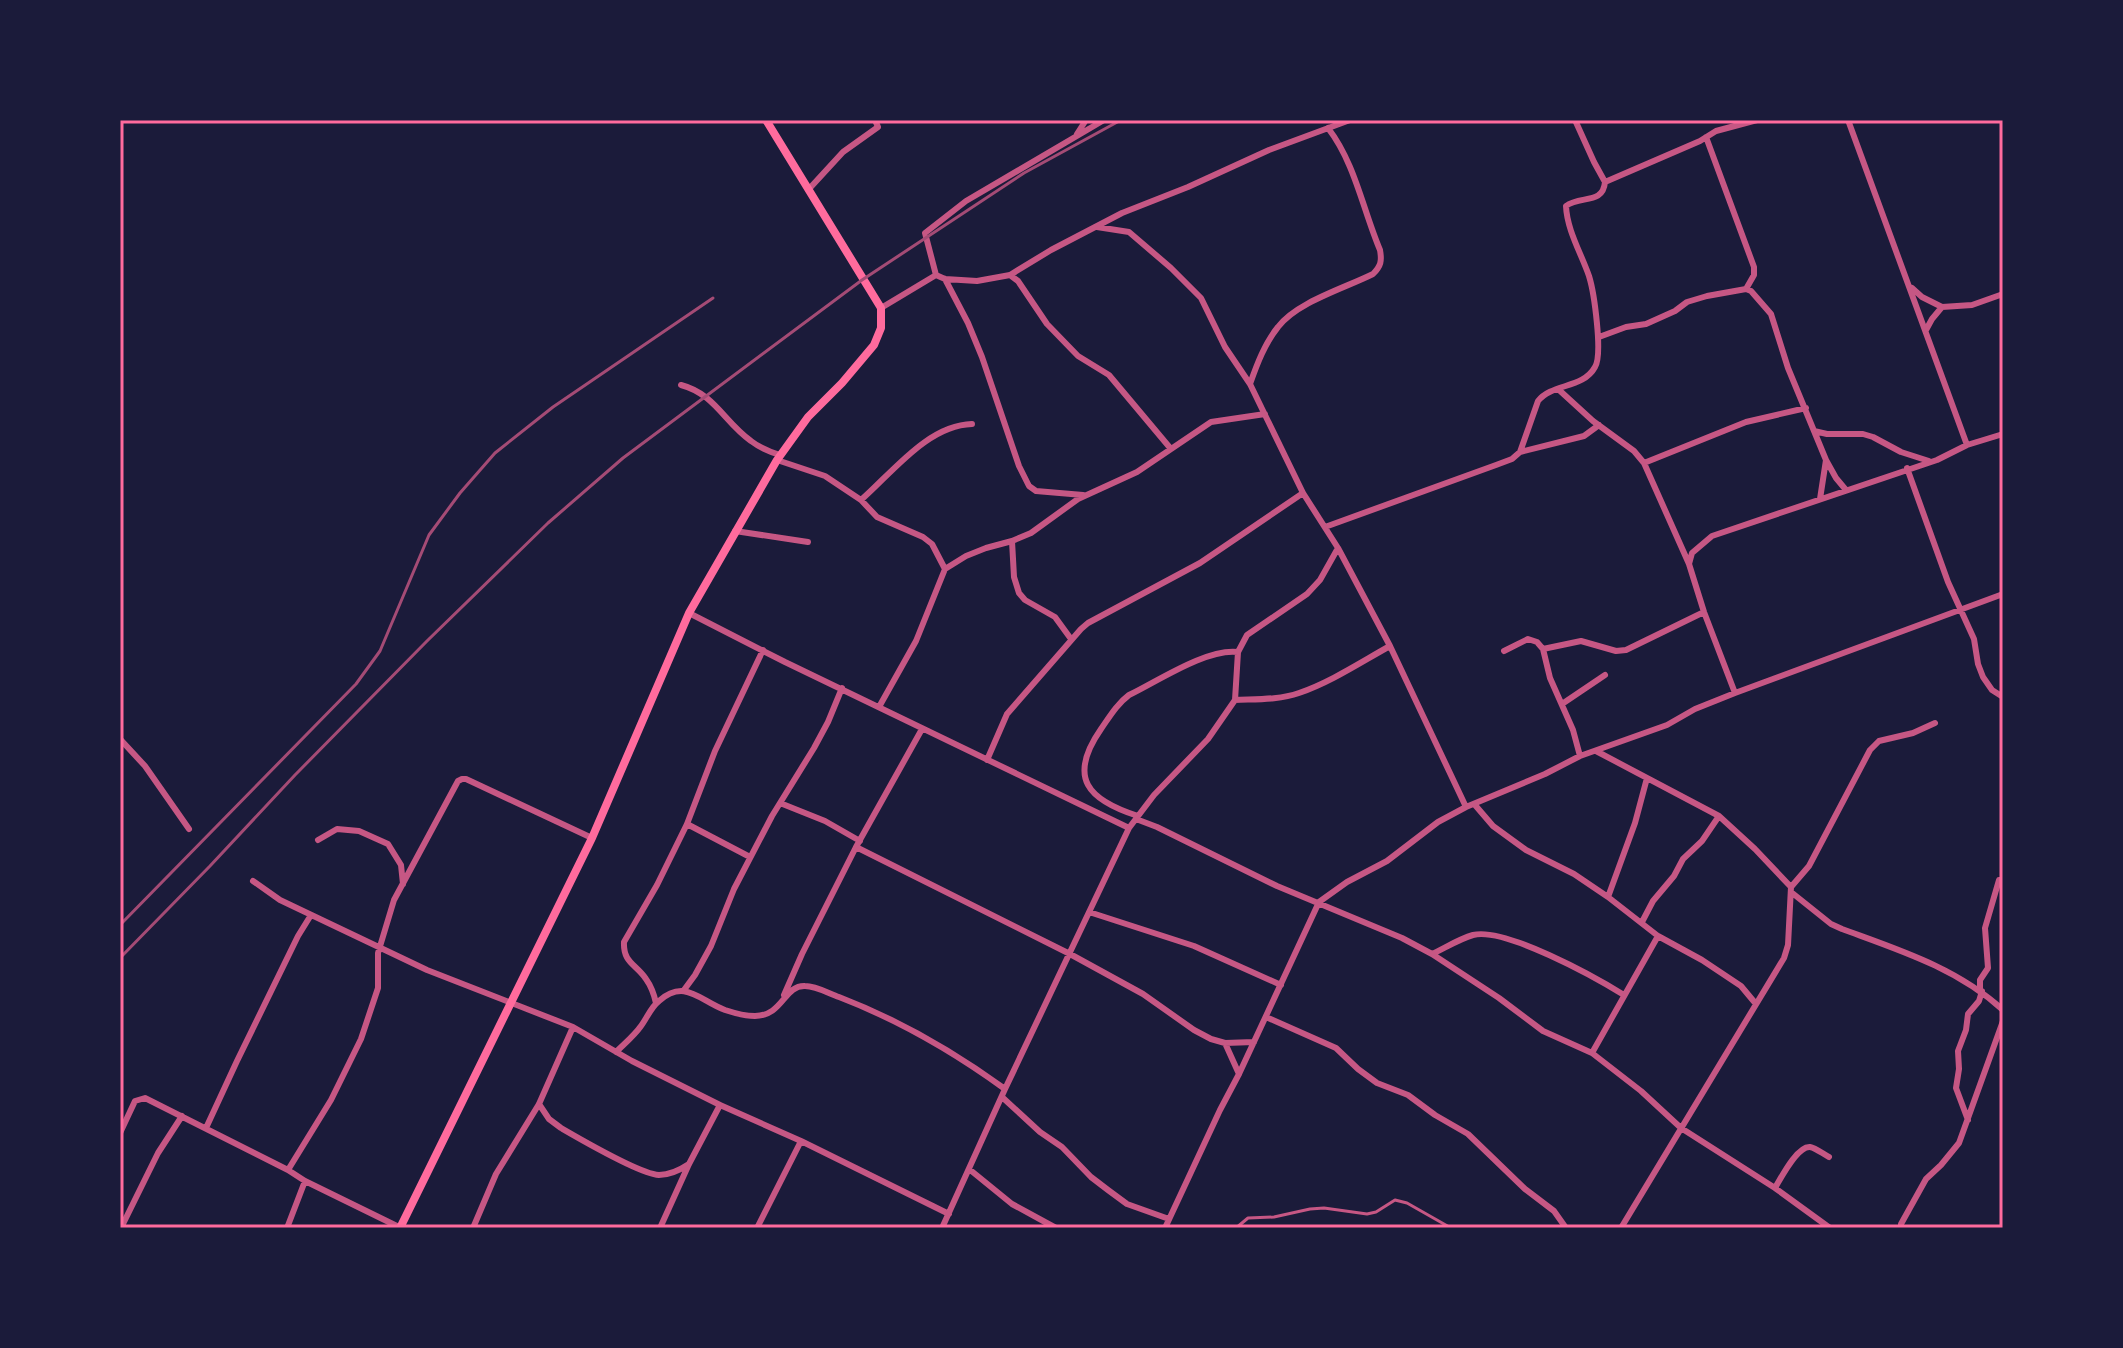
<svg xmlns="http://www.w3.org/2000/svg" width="2123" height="1348" font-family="'DejaVu Sans',sans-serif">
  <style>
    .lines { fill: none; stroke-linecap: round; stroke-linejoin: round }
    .service { stroke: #c65784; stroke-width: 3 }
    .minor { stroke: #c65784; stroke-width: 6 }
    .secondary { stroke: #ff6b9d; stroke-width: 8 }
    .rail { stroke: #a44b75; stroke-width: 3 }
    .neatline { fill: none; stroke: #ff6b9d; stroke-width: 3 }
  </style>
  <rect width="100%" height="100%" fill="#1b1b3a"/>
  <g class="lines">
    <path class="service" d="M1236 1228 1248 1218 1274 1217 1310 1209 1324 1208 1367 1214 1376 1212 1395 1200 1407 1203 1451 1228"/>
    <path class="minor" d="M1575 120 1594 162 1605 182
      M1848 120 1967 445
      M1077 134 1086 120
      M1706 137 1754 267V275L1746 289
      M809 189 843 152 878 127 875 120
      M1097 227 1129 232 1171 268 1201 298 1225 347 1250 384 1303 493 1338 548 1390 646 1466 807
      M936 275 925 233 966 201 1104 120
      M1010 275 1018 281 1047 324 1078 356 1109 375 1171 449
      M945 279 968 323 982 357 1019 466 1029 486 1036 491 1083 495
      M1912 288 1922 297 1942 307
      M881 308 936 275 945 279 977 281 1010 275 1051 250 1122 213 1188 187 1269 150 1350 120
      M1926 330 1932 319 1942 307 1972 305 2003 294
      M1599 337 1626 327 1646 324 1675 311 1687 302 1707 296 1746 289 1751 291 1771 314 1788 368 1826 460 1820 499
      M1250 384C1257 364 1265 343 1278 327 1297 302 1345 288 1373 274 1381 266 1382 261 1380 250 1363 210 1355 163 1328 128
      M681 385C715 394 724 422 751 441 760 448 770 452 780 455
      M1558 389 1593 421 1634 451 1644 463 1689 564 1704 612 1735 693
      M1814 431 1827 434H1863L1873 437 1901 452 1929 461
      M1520 452 1584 436 1599 425
      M777 460 825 476 861 500 877 517 923 537 932 544 945 569
      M1826 460 1836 478 1846 490
      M1644 463 1746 422 1806 408
      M1907 468 1948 582 1974 639 1978 664 1983 677 1992 690 2003 697
      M861 500C892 473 928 425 972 424
      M1325 527 1496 465 1512 459 1520 452 1538 401C1552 383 1583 389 1595 367 1603 354 1594 292 1589 276 1581 253 1567 230 1566 206 1580 195 1603 205 1605 182L1700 141 1716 131 1757 120
      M735 531 808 542
      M1012 541 1014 577 1019 593 1025 600 1055 617 1071 639
      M1689 564 1692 553 1712 536 1937 460 1967 445 2003 434
      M689 613 785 662 1129 828
      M1543 649 1581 641 1616 651 1626 650 1704 612
      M1504 651 1528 639 1537 642 1543 649 1550 678 1573 730 1580 756
      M1235 700C1256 699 1279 700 1299 693 1331 682 1361 662 1390 646
      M1562 704 1605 675
      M879 707 916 641 945 569 966 556 986 548 1012 541 1031 533 1078 499 1137 472 1211 422 1265 414
      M120 739 145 766 189 829
      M1596 751 1719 816 1755 849 1791 887 1788 945 1784 958 1621 1228
      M987 760 1007 714 1081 629 1088 623 1200 563 1303 493
      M780 803 825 821 860 841
      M1475 805 1493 826 1526 850 1574 874 1608 897 1658 936 1702 960 1741 986 1756 1004
      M1138 816C1088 800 1067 778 1101 729 1110 716 1117 704 1129 695 1158 681 1207 648 1238 652
      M1136 819 1157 827 1277 886 1402 938 1432 954 1499 998 1543 1031 1592 1053 1641 1091 1681 1128 1775 1188 1830 1228
      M687 824 750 857
      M318 840 337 829 359 831 388 844 401 865 403 884
      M856 847 1070 954 1143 994 1194 1030 1211 1039 1225 1043 1254 1042
      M253 881 280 900 427 970 573 1027 632 1061 720 1105 801 1141 949 1214
      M1791 887 1809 866 1870 750 1879 741 1913 733 1935 723
      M1791 892 1831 924 1842 929C1899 950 1957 968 2003 1010
      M1608 897 1635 823 1647 778
      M1089 912 1194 946 1281 985
      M1642 922 1653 901 1674 876 1683 859 1702 841 1719 816
      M1432 954C1445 948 1459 939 1473 935 1505 927 1595 977 1624 995
      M684 990 695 975 711 946 734 889 772 816 814 748 828 722 842 688
      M1980 990V980L1988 968 1985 928 1999 880
      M784 995 802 954 856 847 922 729
      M656 1003C654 994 651 986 646 979 636 964 623 963 624 942L657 885 687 824 715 751 763 650
      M1266 1017 1336 1048 1358 1069 1377 1083 1408 1095 1435 1115 1468 1134 1525 1189 1554 1211 1566 1228
      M1225 1043 1239 1074
      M616 1052C624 1044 634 1036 641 1026 647 1018 651 1007 659 1001 685 978 700 1001 725 1010 734 1013 746 1016 755 1016 783 1016 784 985 805 986 816 986 828 993 839 997 899 1020 954 1052 1005 1089
      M1592 1053 1658 936
      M1002 1097 1040 1132 1062 1147 1091 1177 1108 1190 1127 1204 1169 1219
      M539 1104 549 1119 561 1128C580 1139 640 1174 659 1175 671 1175 680 1170 689 1164
      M1968 1120 1956 1088 1959 1069 1958 1051 1966 1030 1968 1014 1979 1001 1982 991
      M206 1128 237 1061 298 936 311 915
      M120 1133 135 1101 145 1098 288 1170 305 1181 401 1228
      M969 1169 1012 1204 1056 1228
      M288 1170 331 1100 361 1039 378 988V953L394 900 458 781 462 779H466L592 838
      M1775 1188C1781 1178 1797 1146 1810 1147 1816 1148 1823 1154 1829 1157
      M121 1228 158 1153 182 1116
      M287 1228 305 1181
      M473 1228 496 1174 539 1104 573 1027
      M660 1228 689 1164 720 1105
      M757 1228 801 1141
      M942 1228 1005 1089 1129 828 1154 795 1208 739 1235 700 1238 652 1247 635 1307 594 1320 580 1338 548
      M1165 1228 1220 1110 1239 1074 1319 902 1347 882 1387 861 1438 822 1466 807 1545 774 1580 756 1667 725 1695 709 1735 693 2003 594
      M1901 1228V1224L1926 1179 1941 1165 1959 1143 2003 1021"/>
    <path class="secondary" d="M400 1228 592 838 689 613 777 460 808 417 842 383 874 345 881 328V308L766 120"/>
    <path class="rail" d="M120 925 356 684 380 651 429 535 460 493 495 453 553 407 713 298
      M120 958 210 866 295 775 427 641 548 523 623 458 862 280 1024 173 1121 120"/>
  </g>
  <rect width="2123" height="1348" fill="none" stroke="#1b1b3a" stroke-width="244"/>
  <rect x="122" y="122" width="1879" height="1104" class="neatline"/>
</svg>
